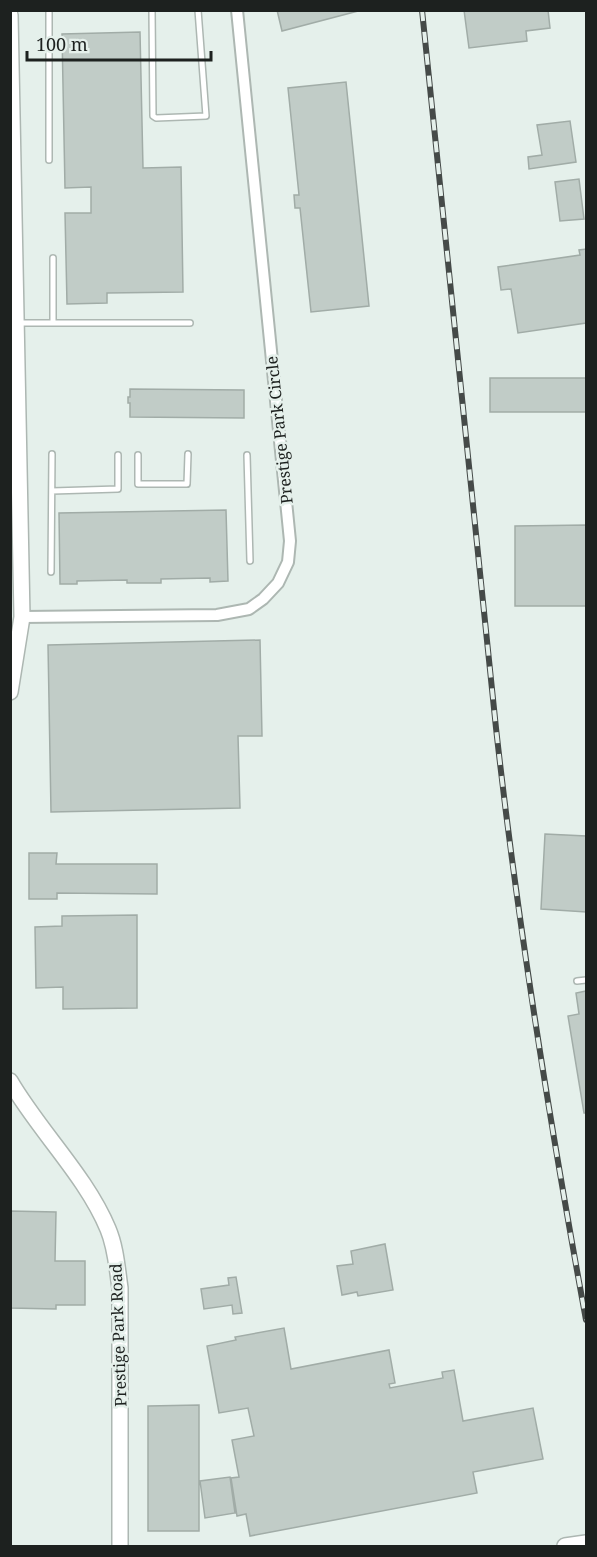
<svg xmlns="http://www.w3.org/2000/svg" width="597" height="1557" font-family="'Noto Serif',serif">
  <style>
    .building { fill: #c1ccc7; stroke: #a1aca7; stroke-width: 1.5 }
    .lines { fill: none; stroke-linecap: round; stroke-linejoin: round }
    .lane-casing { stroke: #adb7b2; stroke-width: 8 }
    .street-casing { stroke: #adb7b2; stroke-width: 14 }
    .secondary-casing { stroke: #adb7b2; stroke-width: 18 }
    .lane { stroke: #fff; stroke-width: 5 }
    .street { stroke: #fff; stroke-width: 10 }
    .secondary { stroke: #fff; stroke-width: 15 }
    .rail-casing { stroke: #454a48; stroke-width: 6 }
    .rail { stroke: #e5f0eb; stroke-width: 4; stroke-dasharray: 11; stroke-linecap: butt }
    .labels { text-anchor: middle; stroke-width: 5; stroke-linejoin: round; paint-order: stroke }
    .street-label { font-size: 16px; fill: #1d211f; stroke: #e5f0eb }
  </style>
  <rect width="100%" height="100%" fill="#e5f0eb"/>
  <path class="building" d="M277 10H362L282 31Z
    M464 10H548L550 28 526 31 527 41 469 48Z
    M140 32 143 168 181 167 183 292 107 293V303L67 304 65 213H91V187L65 188 62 34Z
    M346 82 369 306 311 312 300 208H295L294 195H299L288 88Z
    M570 121 576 162 529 169 528 157 542 155 537 125Z
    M579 179 584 219 560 221 555 182Z
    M586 249V323L518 333 511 289 501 290 498 267 580 255 579 250Z
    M490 378H586V412H490Z
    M130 389 244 390V418L130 417V403H128V397H130Z
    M226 510 228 581 210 582V578L161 579V583H127V580L77 581V584H60L59 513Z
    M586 525V606H515V526Z
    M260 640 262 736H238L240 808 51 812 48 645Z
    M545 834 586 836V912L541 909Z
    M29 853H57L56 864H157V894L57 893V899H29Z
    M137 915V1008L63 1009V987L36 988 35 927 62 926V916Z
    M586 991V1113H584L568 1016 579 1014 576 993Z
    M10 1211 56 1212 55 1261H85V1305H56V1309L10 1308Z
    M385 1244 393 1290 358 1296 357 1292 342 1295 337 1266 353 1264 351 1251Z
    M236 1277 242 1313 233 1314 232 1305 204 1309 201 1289 229 1285 228 1278Z
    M284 1328 291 1369 389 1350 395 1383 389 1384 390 1388 443 1378 442 1372 454 1370 463 1421 533 1408 543 1459 473 1472 477 1493 250 1536 246 1514 237 1516 231 1478 239 1477 232 1440 254 1436 248 1408 219 1413 207 1346 236 1340 235 1337Z
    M199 1405V1531H148V1406Z
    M230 1477 235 1513 205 1518 200 1481Z"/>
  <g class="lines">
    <g class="lane-casing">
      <path id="lane" d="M49 10V160
        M152 10 153 116 156 118 206 116 198 10
        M53 258V323
        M18 323H190
        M138 455V484H187L188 454
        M247 455 250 561
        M52 491 118 489V455
        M51 572 52 454
        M577 981 586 980"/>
    </g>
    <g class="street-casing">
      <path id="street" d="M22 617 217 615 249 609 263 599 278 583 288 562 290 541 237 10"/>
    </g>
    <g class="secondary-casing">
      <path id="secondary" d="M10 15 22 617 10 692
        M10 1081C39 1131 86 1176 108 1229 116 1248 117 1268 120 1288V1546
        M565 1546 586 1543"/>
    </g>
    <use href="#lane" class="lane"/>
    <use href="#street" class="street"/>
    <use href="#secondary" class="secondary"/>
    <g class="rail-casing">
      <path id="rail" d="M422 10 496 728C518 927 550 1124 586 1320"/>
    </g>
    <use href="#rail" class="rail"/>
  </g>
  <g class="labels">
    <g class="street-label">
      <text transform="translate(279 430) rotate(-96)" y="6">Prestige Park Circle</text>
      <text transform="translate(118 1335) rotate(-92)" y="6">Prestige Park Road</text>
    </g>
  </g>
  <rect width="597" height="1557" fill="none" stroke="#1d211f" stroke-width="24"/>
  <path d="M27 51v9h184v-9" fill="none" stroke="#1d211f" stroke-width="3"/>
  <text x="36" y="51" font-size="18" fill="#1d211f" stroke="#e5f0eb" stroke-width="4.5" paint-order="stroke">100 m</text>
</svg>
